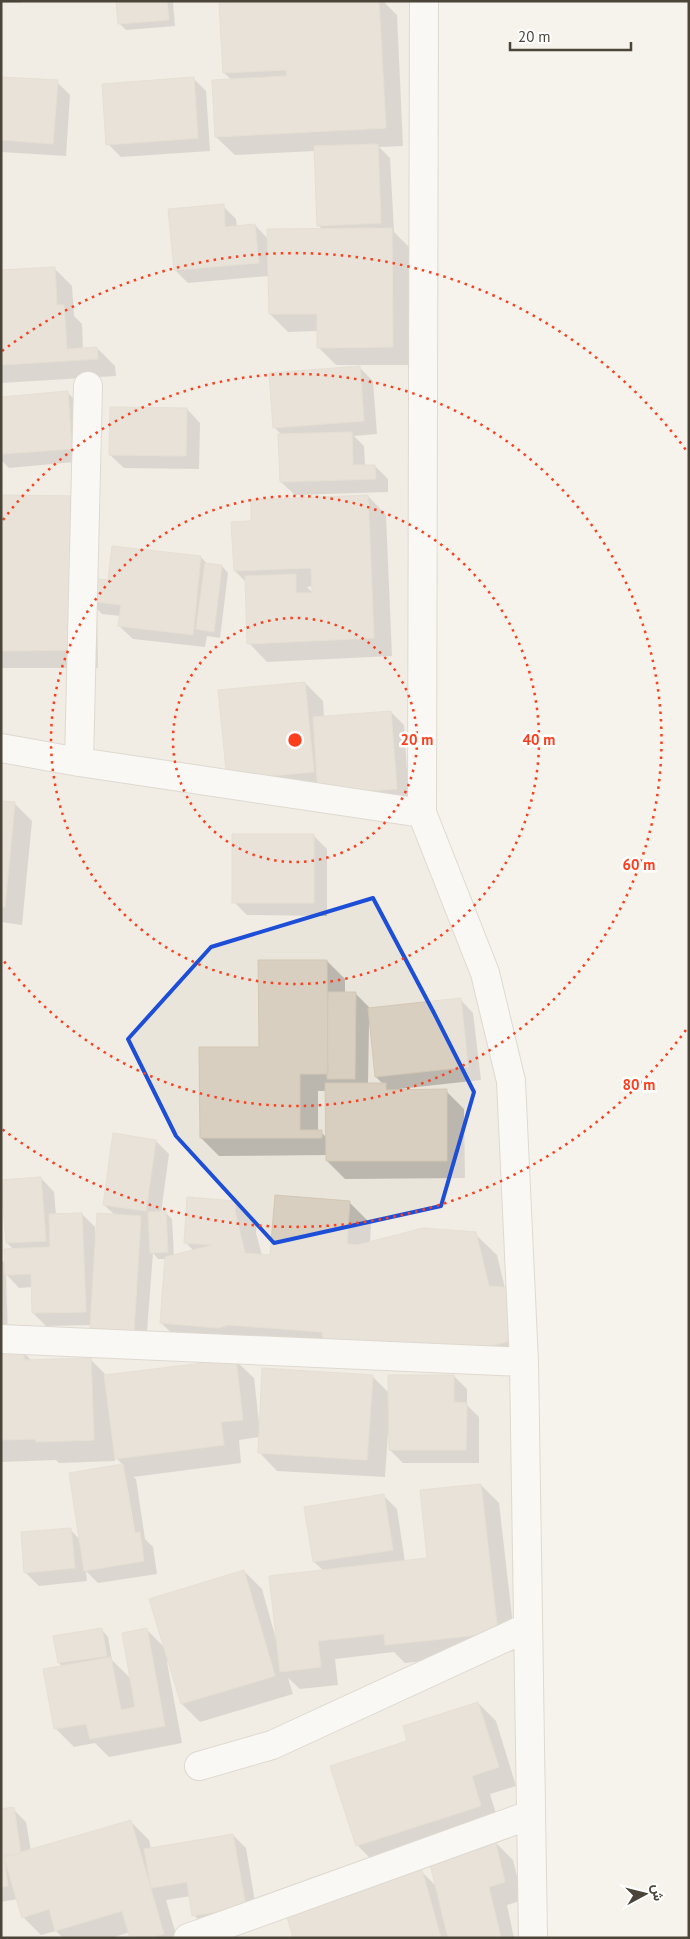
<svg xmlns="http://www.w3.org/2000/svg" width="690" height="1939" font-family="'PT Sans',Vazirmatn,sans-serif">
  <style>
    .residential { fill: #eae5da }
    .shadow { fill: #0003; fill-rule: evenodd }
    .building { fill: #d8cfc1; stroke: #d3c7b4 }
    .lines { fill: none; stroke-linecap: round; stroke-linejoin: round }
    .minor-casing { stroke: #c2bbae; stroke-width: 30 }
    .minor { stroke: #fff; stroke-width: 28 }
    .marked { fill: none; stroke: #1d4ed8; stroke-width: 4; stroke-linejoin: round }
    .ring { fill: none; stroke: #fc3f1d; stroke-width: 2.5; stroke-dasharray: 2.5 5 }
    .centre { fill: #fc3f1d; stroke: #fff; stroke-width: 2.5 }
    .ring-label { font-size: 15px; text-anchor: middle; font-weight: bold; fill: #fc3f1d; stroke: #fff; stroke-width: 5; stroke-linejoin: round; paint-order: stroke }
  </style>
  <rect width="100%" height="100%" fill="#f6f3ec"/>
  <path class="residential" d="M1 1H424L422 813 511 1081 533 1938H1Z"/>
  <path class="shadow" d="M1 1H21V3H1Z
    M118 1H187L173 2 175 26 126 30 119 23Z
    M287 1H383L397 15 403 146 379 147 390 158 394 232 410 248 411 365H336L318 347V331L288 332 270 314 269 276 188 283 175 270 223 206 236 219 237 227 255 225 268 239 323 230 319 226 315 151 235 155 216 137 232 80 224 73Z
    M1 78 57 82 70 95 66 156 1 152Z
    M193 78 206 91 210 151 121 157 108 144Z
    M54 268 72 286 74 316 82 324 83 349 97 348 115 366 116 376 1 383V271Z
    M359 367 373 381 377 434 354 436 364 446 365 466H375L388 479V492L295 495 281 482 282 435 275 428Z
    M68 393 81 406 85 461 9 468 1 460V398Z
    M187 409 200 423 199 469 124 468 110 455Z
    M368 496 386 515 392 656 267 662 249 643 246 582 235 571 253 522ZM313 586V593L307 587Z
    M1 497 97 580 109 582 201 557 208 565 222 566 228 573 220 638 207 636 205 647 133 639 119 626 121 616 102 614 97 609 98 668H1Z
    M305 683 323 701 324 717 391 712 404 725 409 801 246 797Z
    M1 802 14 803 32 821 22 925 1 922Z
    M314 836 327 849V916L247 915 234 902Z
    M327 961 345 979V993L356 994 369 1007V1009L460 999 473 1013 481 1080 399 1089V1091H446L464 1109 465 1178 345 1179 327 1161V1155L219 1156 201 1138 260 1048ZM371 1022 376 1077 383 1084H368L369 1023ZM318 1091H327V1138L321 1132H318Z
    M156 1141 169 1154 161 1213 165 1212 172 1219 174 1256 194 1251 185 1242 236 1202 257 1223 256 1233 262 1255 271 1256 349 1202 371 1224 370 1243 475 1234 497 1255 505 1288 515 1289 536 1311 533 1363 483 1374 183 1344 161 1323 166 1259H158L153 1253 146 1344 105 1341 92 1327V1325L46 1326 33 1313 32 1287 19 1288 6 1274 8 1339H1V1260L6 1264 14 1250 7 1243 41 1178 54 1192 56 1215 82 1214 95 1227V1236H97L116 1216 104 1205Z
    M24 1353 32 1361 90 1359 107 1376 235 1360 254 1378 259 1423 372 1376 390 1394 454 1376 467 1389V1405L479 1417V1463H403L390 1450V1434H388L385 1477 277 1471 259 1452 260 1437 239 1440 241 1463 133 1477 136 1479 145 1539 153 1547 157 1574 98 1583 86 1571 87 1581 39 1586 26 1573 70 1529 80 1540 123 1465 115 1457V1461L59 1463 56 1460 1 1462V1354ZM124 1479H126L136 1539H134Z
    M481 1485 499 1503 516 1651 405 1663 394 1652 335 1659 338 1685 300 1689 288 1678 293 1694 200 1722 182 1704 169 1661 167 1662 182 1743 109 1757 95 1743 74 1747 56 1729 63 1667 59 1663 55 1637 102 1630 108 1637 112 1660 131 1679 146 1629 165 1648 244 1571 262 1589 276 1639 324 1571 314 1562 306 1508 384 1496 397 1509 405 1562 429 1559Z
    M478 1703 496 1721 516 1786 490 1794 499 1824 375 1863 357 1845 409 1742Z
    M13 1809 26 1822 31 1851 131 1822 149 1840 151 1849 233 1835 246 1848 258 1920 207 1929 194 1915 191 1896 166 1900 177 1938H132L130 1932 111 1938H63L56 1931 41 1935 23 1917 18 1899 1 1902V1810Z
    M495 1842 513 1860 523 1900 507 1905 514 1938H294L422 1872 437 1887Z"/>
  <path class="building" d="M116 1H167L169 20 118 24Z
    M263 1H379L386 128 215 137 212 80 287 76 286 70 223 73 219 3Z
    M1 77 58 80 53 144 1 140Z
    M194 77 198 138 106 145 102 84Z
    M378 144 381 223 317 226 314 146Z
    M224 204 225 227 255 224 259 263 174 270 168 209Z
    M392 228 393 347 317 348V314H269L267 229Z
    M55 267 57 305H64L67 349 97 347 98 359 1 365V270Z
    M360 366 364 421 273 428 269 373Z
    M68 391 72 449 1 454V397Z
    M110 407 187 408 186 456 109 455Z
    M352 432 353 465H375L376 479 280 482 278 434Z
    M1 495 79 496 80 650 1 651Z
    M368 495 374 638 247 644 245 576 296 574V593H312L311 568 234 571 231 522 251 521V500Z
    M112 546 201 556 193 635 118 626 121 605 88 601 90 578 108 580Z
    M205 563 222 565 214 632 196 629Z
    M305 682 314 772 227 780 218 690Z
    M391 711 397 789 318 794 313 717Z
    M1 801 15 802 5 907H1Z
    M232 834H314V903H232Z
    M258 960H327L328 1074H300V1130H322V1138H200L199 1047H259Z
    M328 992H356L355 1079H327Z
    M461 998 468 1067 375 1077 368 1008Z
    M325 1083H386V1090L447 1089V1161H326Z
    M113 1133 156 1140 146 1211 103 1205Z
    M41 1177 46 1241 6 1243 1 1180Z
    M275 1195 350 1201 347 1244 357 1245 423 1228 476 1232 489 1286 515 1288 510 1341 461 1353 323 1340 322 1332 228 1325 218 1328 160 1323 165 1257 212 1245 184 1243 187 1197 236 1201 235 1211 245 1253 270 1255Z
    M166 1211 168 1252 150 1253 148 1212Z
    M82 1213 86 1312 32 1313 31 1274 5 1275 4 1249 50 1247 49 1214Z
    M97 1213 141 1216 134 1331 90 1328Z
    M24 1351V1360L91 1358 94 1440 36 1442V1439L1 1440V1352Z
    M236 1359 243 1420 221 1422 224 1445 115 1459 104 1375Z
    M262 1368 373 1375 367 1460 258 1453Z
    M388 1375H454V1402L467 1403 466 1450H389Z
    M123 1464 134 1533 140 1532 144 1561 84 1571 69 1473Z
    M481 1484 498 1633 385 1645 384 1634 318 1641 321 1667 280 1672 269 1576 427 1558 420 1490Z
    M384 1494 393 1550 313 1562 304 1507Z
    M71 1528 75 1568 24 1573 21 1532Z
    M244 1570 275 1676 181 1704 149 1599Z
    M102 1628 107 1656 58 1663 53 1636Z
    M147 1628 165 1726 90 1739 86 1724 54 1729 43 1669 111 1657 121 1710 135 1707 122 1633Z
    M478 1702 499 1767 472 1776 481 1806 356 1846 330 1766 407 1741 403 1726Z
    M14 1807 21 1854 4 1856 8 1886 1 1887V1809Z
    M131 1820 164 1934 150 1938H130L122 1911 55 1931 49 1909 22 1918 4 1857Z
    M233 1834 246 1907 192 1916 187 1882 151 1888 144 1849Z
    M495 1840 505 1882 489 1887 501 1938H448L428 1856Z
    M422 1870 441 1938H293L285 1910Z"/>
  <g class="lines">
    <g class="minor-casing">
      <path id="minor" d="M424 1 422 813 485 973 511 1081 524 1362 533 1938
        M1 748 79 762 422 813
        M79 762 88 386
        M1 1339 524 1362
        M199 1766 272 1745 528 1627
        M188 1938 530 1815"/>
    </g>
    <use href="#minor" class="minor"/>
  </g>
  <path d="M0 0H690V1939H0ZM373 898 434 1013 474 1092 441 1206 274 1243 176 1136 128 1039 211 947Z" fill="#f6f3ec" fill-opacity=".55" fill-rule="evenodd"/>
  <path class="marked" d="M373 898 434 1013 474 1092 441 1206 274 1243 176 1136 128 1039 211 947Z"/>
  <g class="ring">
    <circle cx="295" cy="740" r="122"/>
    <circle cx="295" cy="740" r="244"/>
    <path d="M3 520A366 366 0 1 1 3 960"/>
    <path d="M686 1030A487 487 0 0 1 2 1129M2 351A487 487 0 0 1 686 450"/>
  </g>
  <circle cx="295" cy="740" r="8" class="centre"/>
  <g class="ring-label">
    <text x="417" y="745">20 m</text>
    <text x="539" y="745">40 m</text>
    <text x="639" y="870">60 m</text>
    <text x="639" y="1090">80 m</text>
  </g>
  <rect width="690" height="1939" fill="none" stroke="#4b4439" stroke-width="5"/>
  <g transform="translate(645 1894) rotate(83)" stroke="#ffffff" stroke-width="4" paint-order="stroke">
  <path d="M0-4L9 19L0 12L-9 19Z" fill="#4b4439"/>
  <text y="-8" font-size="14" font-weight="bold" text-anchor="middle" fill="#4b4439">ش</text>
  </g>
  <path d="M510 42v8h121v-8" fill="none" stroke="#4b4439" stroke-width="2.5"/>
  <text x="518" y="42" font-size="15" fill="#4b4439" stroke="#ffffff" stroke-width="4" paint-order="stroke">20 m</text>
</svg>
